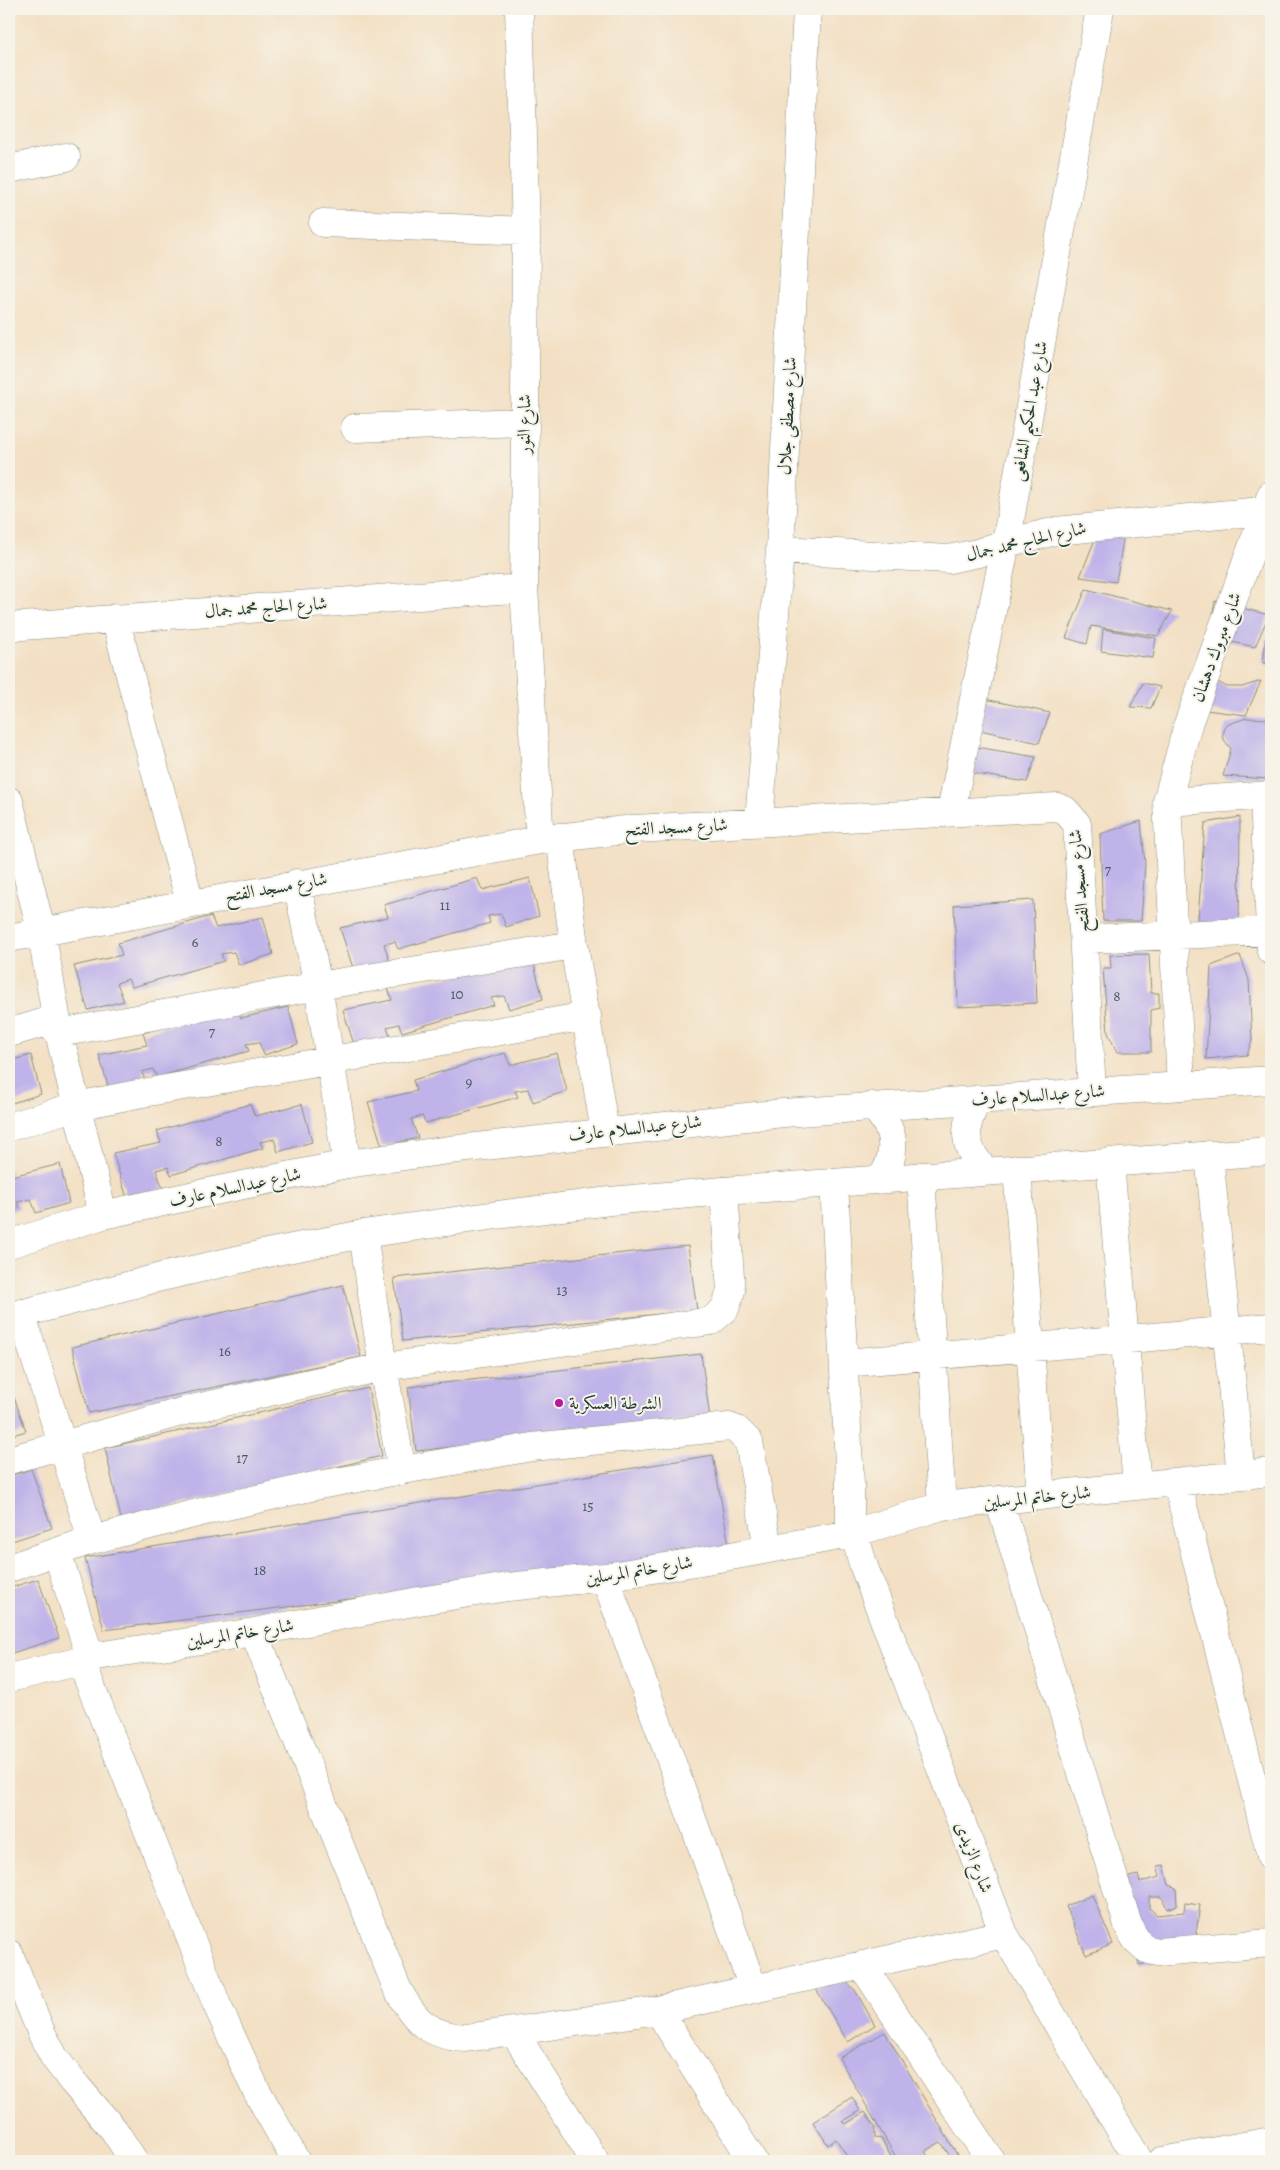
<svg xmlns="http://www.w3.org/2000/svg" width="1280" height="2170" font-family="Alegreya,Amiri,serif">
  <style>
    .building { fill: #bfb3e9 }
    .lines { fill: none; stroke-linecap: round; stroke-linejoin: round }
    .minor-casing { stroke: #898e7c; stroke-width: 29 }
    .secondary-casing { stroke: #898e7c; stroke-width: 29 }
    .minor { stroke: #fff; stroke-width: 28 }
    .secondary { stroke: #fff; stroke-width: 28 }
    .poi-dot { fill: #b5179e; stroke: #f7f3e8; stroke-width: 2 }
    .labels { text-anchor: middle; stroke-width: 4; stroke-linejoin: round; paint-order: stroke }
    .number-label { font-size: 15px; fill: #475a61 }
    .street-label { font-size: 18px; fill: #1f3d34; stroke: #f7f3e8 }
    .poi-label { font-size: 18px; fill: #1f3d34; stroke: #f7f3e8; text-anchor: start }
  </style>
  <rect width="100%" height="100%" fill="#f7f3e8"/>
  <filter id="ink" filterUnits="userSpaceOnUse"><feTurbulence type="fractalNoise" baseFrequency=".02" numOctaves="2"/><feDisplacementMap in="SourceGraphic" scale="10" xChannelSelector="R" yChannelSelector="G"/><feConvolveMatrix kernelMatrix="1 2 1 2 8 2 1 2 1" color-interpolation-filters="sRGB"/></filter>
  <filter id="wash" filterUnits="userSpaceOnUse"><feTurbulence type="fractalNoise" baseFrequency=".0096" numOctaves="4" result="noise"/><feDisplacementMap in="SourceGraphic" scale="20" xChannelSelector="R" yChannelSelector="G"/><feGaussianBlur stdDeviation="1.12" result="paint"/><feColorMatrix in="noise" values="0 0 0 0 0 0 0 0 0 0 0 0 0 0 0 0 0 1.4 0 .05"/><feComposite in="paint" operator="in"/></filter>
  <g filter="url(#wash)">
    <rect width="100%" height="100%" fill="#f3e0c4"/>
    <g id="blocks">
      <path class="building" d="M1124 535 1116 582 1080 577 1095 539Z
        M1086 589 1172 611 1158 636 1091 626 1087 644 1066 638Z
        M1215 601 1269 615 1255 647 1209 637Z
        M1103 629 1156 638 1153 658 1101 651Z
        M1266 638 1271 639V664L1263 663Z
        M1210 678 1227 687H1242L1261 681 1246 715 1205 710Z
        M1143 683 1160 687 1151 708 1130 707Z
        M985 699 1050 713 1039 743 980 730Z
        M1246 718 1270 719 1271 779 1223 776 1231 749 1222 737 1226 725Z
        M976 747 1036 757 1027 782 970 773Z
        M1240 817 1239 927 1197 933 1205 823Z
        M1141 821 1145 864 1141 921H1103L1100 834Z
        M477 878 482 890 530 878 539 916 506 927 501 914 488 916 490 923 398 949 395 942 384 944 390 963 354 971 340 928 388 917 384 905Z
        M1033 900 1037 1003 958 1007 954 905Z
        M211 916 216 928 263 917 273 954 239 965 234 952 221 954 224 961 132 987 128 979 117 983 124 1001 88 1010 74 966 122 955 118 943Z
        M1149 954 1151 993H1159V1008L1151 1010V1052H1117L1108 1033 1103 968H1111L1110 955Z
        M1240 955 1249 980 1252 1041 1247 1055 1206 1059 1211 966Z
        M533 961 543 999 509 1009 504 996 491 998 494 1005 402 1032 399 1024 387 1027 394 1046 357 1054 343 1010 392 1000 388 988Z
        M236 1006 241 1018 288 1007 298 1044 264 1055 259 1042 246 1044 249 1051 157 1077 153 1069 142 1072 149 1091 112 1100 99 1055 147 1045 143 1033Z
        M505 1053 510 1065 557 1053 567 1091 533 1102 528 1089 515 1091 518 1097 426 1123 422 1116 411 1119 418 1138 382 1146 368 1102 416 1091 413 1080Z
        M31 1055 41 1094 9 1104V1061Z
        M250 1104 255 1116 302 1104 312 1142 278 1152 274 1139 260 1142 263 1148 171 1175 168 1167 156 1170 163 1189 127 1198 113 1153 161 1143 157 1131Z
        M60 1164 69 1203 36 1213 31 1199 17 1202 20 1208 9 1212V1168L12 1176Z
        M688 1246 697 1310 403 1341 394 1278Z
        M343 1285 361 1357 89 1413 72 1347Z
        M701 1354 710 1418 416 1451 408 1387Z
        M9 1383 26 1431 9 1436Z
        M368 1388 382 1456 121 1519 105 1448Z
        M713 1455 730 1551 104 1630 85 1558Z
        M31 1469 52 1528 9 1542V1476Z
        M38 1579 59 1638 9 1654V1588Z
        M1164 1865 1169 1885 1176 1888 1177 1905 1167 1909 1162 1897H1149V1908L1157 1915 1184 1912 1185 1903 1200 1905 1196 1934 1210 1936 1209 1949 1139 1965 1120 1879 1138 1875 1140 1882 1160 1877 1157 1866Z
        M1092 1895 1113 1944 1086 1955 1066 1906Z
        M838 1975 855 1990 875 2025 848 2042 816 1989Z
        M885 2032 959 2158 953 2161 941 2142 925 2151 930 2161H898L839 2058Z
        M852 2097 860 2111 842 2122 846 2124 865 2112 875 2127V2138L882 2139 893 2161H850L836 2139 828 2145 813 2122Z"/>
    </g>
  </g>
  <g filter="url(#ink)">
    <use href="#blocks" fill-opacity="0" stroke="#898e7c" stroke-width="1"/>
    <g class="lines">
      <g class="minor-casing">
        <path id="minor" d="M519 9 526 231 524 588 540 840
          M9 169 66 157
          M323 223 526 231
          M355 428 524 422
          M780 550 949 559 978 553 1006 543 1056 531 1271 510
          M115 618 190 903
          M9 627 524 588
          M1264 796 1271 951
          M9 801 41 930 59 1033 103 1215
          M1167 802 1271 795
          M951 811 1006 543 1100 9
          M759 822 780 550 807 9
          M560 837 574 945 605 1132
          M297 883 318 986 347 1164
          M9 938 540 840 634 829 1057 807 1065 810 1077 824 1092 1092
          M1084 939 1271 931
          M9 1033 46 1022 59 1033 318 986 574 945
          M1181 1086 1167 802 1188 724 1271 495
          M9 1127 77 1106 137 1094 587 1016
          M1209 1155 1241 1475
          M1110 1162 1137 1486
          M1017 1169 1041 1496
          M921 1176 942 1506
          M834 1183 850 1483V1534L856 1540 864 1567 1004 1934 1139 2161
          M363 1234 383 1367 402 1471
          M21 1313 92 1540
          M844 1363 1271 1327
          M9 1460 192 1409 383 1367 711 1321 725 1309 731 1291 724 1191
          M1177 1482 1271 1856
          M999 1500 1128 1925C1135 1940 1141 1950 1158 1952L1271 1943
          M57 1552 90 1657
          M9 1568 92 1540 213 1509 319 1485 532 1447 729 1427 737 1430 749 1442 768 1548
          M605 1577 753 1988
          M254 1632 397 1988C414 2020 428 2036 466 2038L658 2010 1004 1934
          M81 1661 217 2005 255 2088 296 2161
          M9 1678 81 1661 90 1657 254 1632 419 1601 508 1587 605 1577 731 1556 850 1534 942 1506 1271 1472
          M9 1954 42 2034 54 2057 73 2082 114 2130 134 2161
          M862 1965 991 2161
          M658 2010 753 2161
          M514 2032 595 2161
          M1162 2161 1271 2141"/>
      </g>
      <g class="secondary-casing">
        <path id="secondary" d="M979 1099C961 1125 963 1149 986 1171
          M872 1106C895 1127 899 1153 881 1179
          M9 1244 103 1215 209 1192 347 1164 449 1150 783 1113 1271 1080
          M9 1317 161 1277 272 1252 363 1234 497 1215 610 1201 724 1191 1271 1151"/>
      </g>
      <use href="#minor" class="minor"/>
      <use href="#secondary" class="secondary"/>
    </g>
  </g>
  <circle class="poi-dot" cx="559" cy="1403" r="5"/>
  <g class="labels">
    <g class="number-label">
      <text x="1108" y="875">7</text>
      <text x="445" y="910">11</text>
      <text x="195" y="947">6</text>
      <text x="457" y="999">10</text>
      <text x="1117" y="1001">8</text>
      <text x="212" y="1037">7</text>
      <text x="469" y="1087">9</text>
      <text x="219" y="1146">8</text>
      <text x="562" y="1295">13</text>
      <text x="225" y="1356">16</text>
      <text x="242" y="1463">17</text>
      <text x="588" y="1511">15</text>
      <text x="260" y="1575">18</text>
    </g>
    <g class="street-label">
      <text transform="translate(1029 411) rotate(-80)" y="6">شارع عبد الحكيم الشافعى</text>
      <text transform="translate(787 416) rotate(-87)" y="6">شارع مصطفى جلال</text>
      <text transform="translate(524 424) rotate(-89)" y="6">شارع النور</text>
      <text transform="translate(1026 541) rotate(-13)" y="6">شارع الحاج محمد جمال</text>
      <text transform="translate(266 607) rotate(-4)" y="6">شارع الحاج محمد جمال</text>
      <text transform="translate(1216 647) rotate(-70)" y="6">شارع مبروك دهشان</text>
      <text transform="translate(676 827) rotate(-3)" y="6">شارع مسجد الفتح</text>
      <text transform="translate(1079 881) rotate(-95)" y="6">شارع مسجد الفتح</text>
      <text transform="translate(276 887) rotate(-10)" y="6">شارع مسجد الفتح</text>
      <text transform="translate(1038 1095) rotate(-4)" y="6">شارع عبدالسلام عارف</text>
      <text transform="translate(635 1128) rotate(-6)" y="6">شارع عبدالسلام عارف</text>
      <text transform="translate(235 1187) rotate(-12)" y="6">شارع عبدالسلام عارف</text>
      <text transform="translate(1037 1497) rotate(-6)" y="6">شارع خاتم المرسلين</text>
      <text transform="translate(639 1570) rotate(-9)" y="6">شارع خاتم المرسلين</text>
      <text transform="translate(240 1633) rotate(-9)" y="6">شارع خاتم المرسلين</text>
      <text transform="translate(974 1857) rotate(69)" y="6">شارع الزيدى</text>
    </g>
    <g class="poi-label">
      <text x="569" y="1409">الشرطة العسكرية</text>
    </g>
  </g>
  <rect width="1280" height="2170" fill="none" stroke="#f7f3e8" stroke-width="30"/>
</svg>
